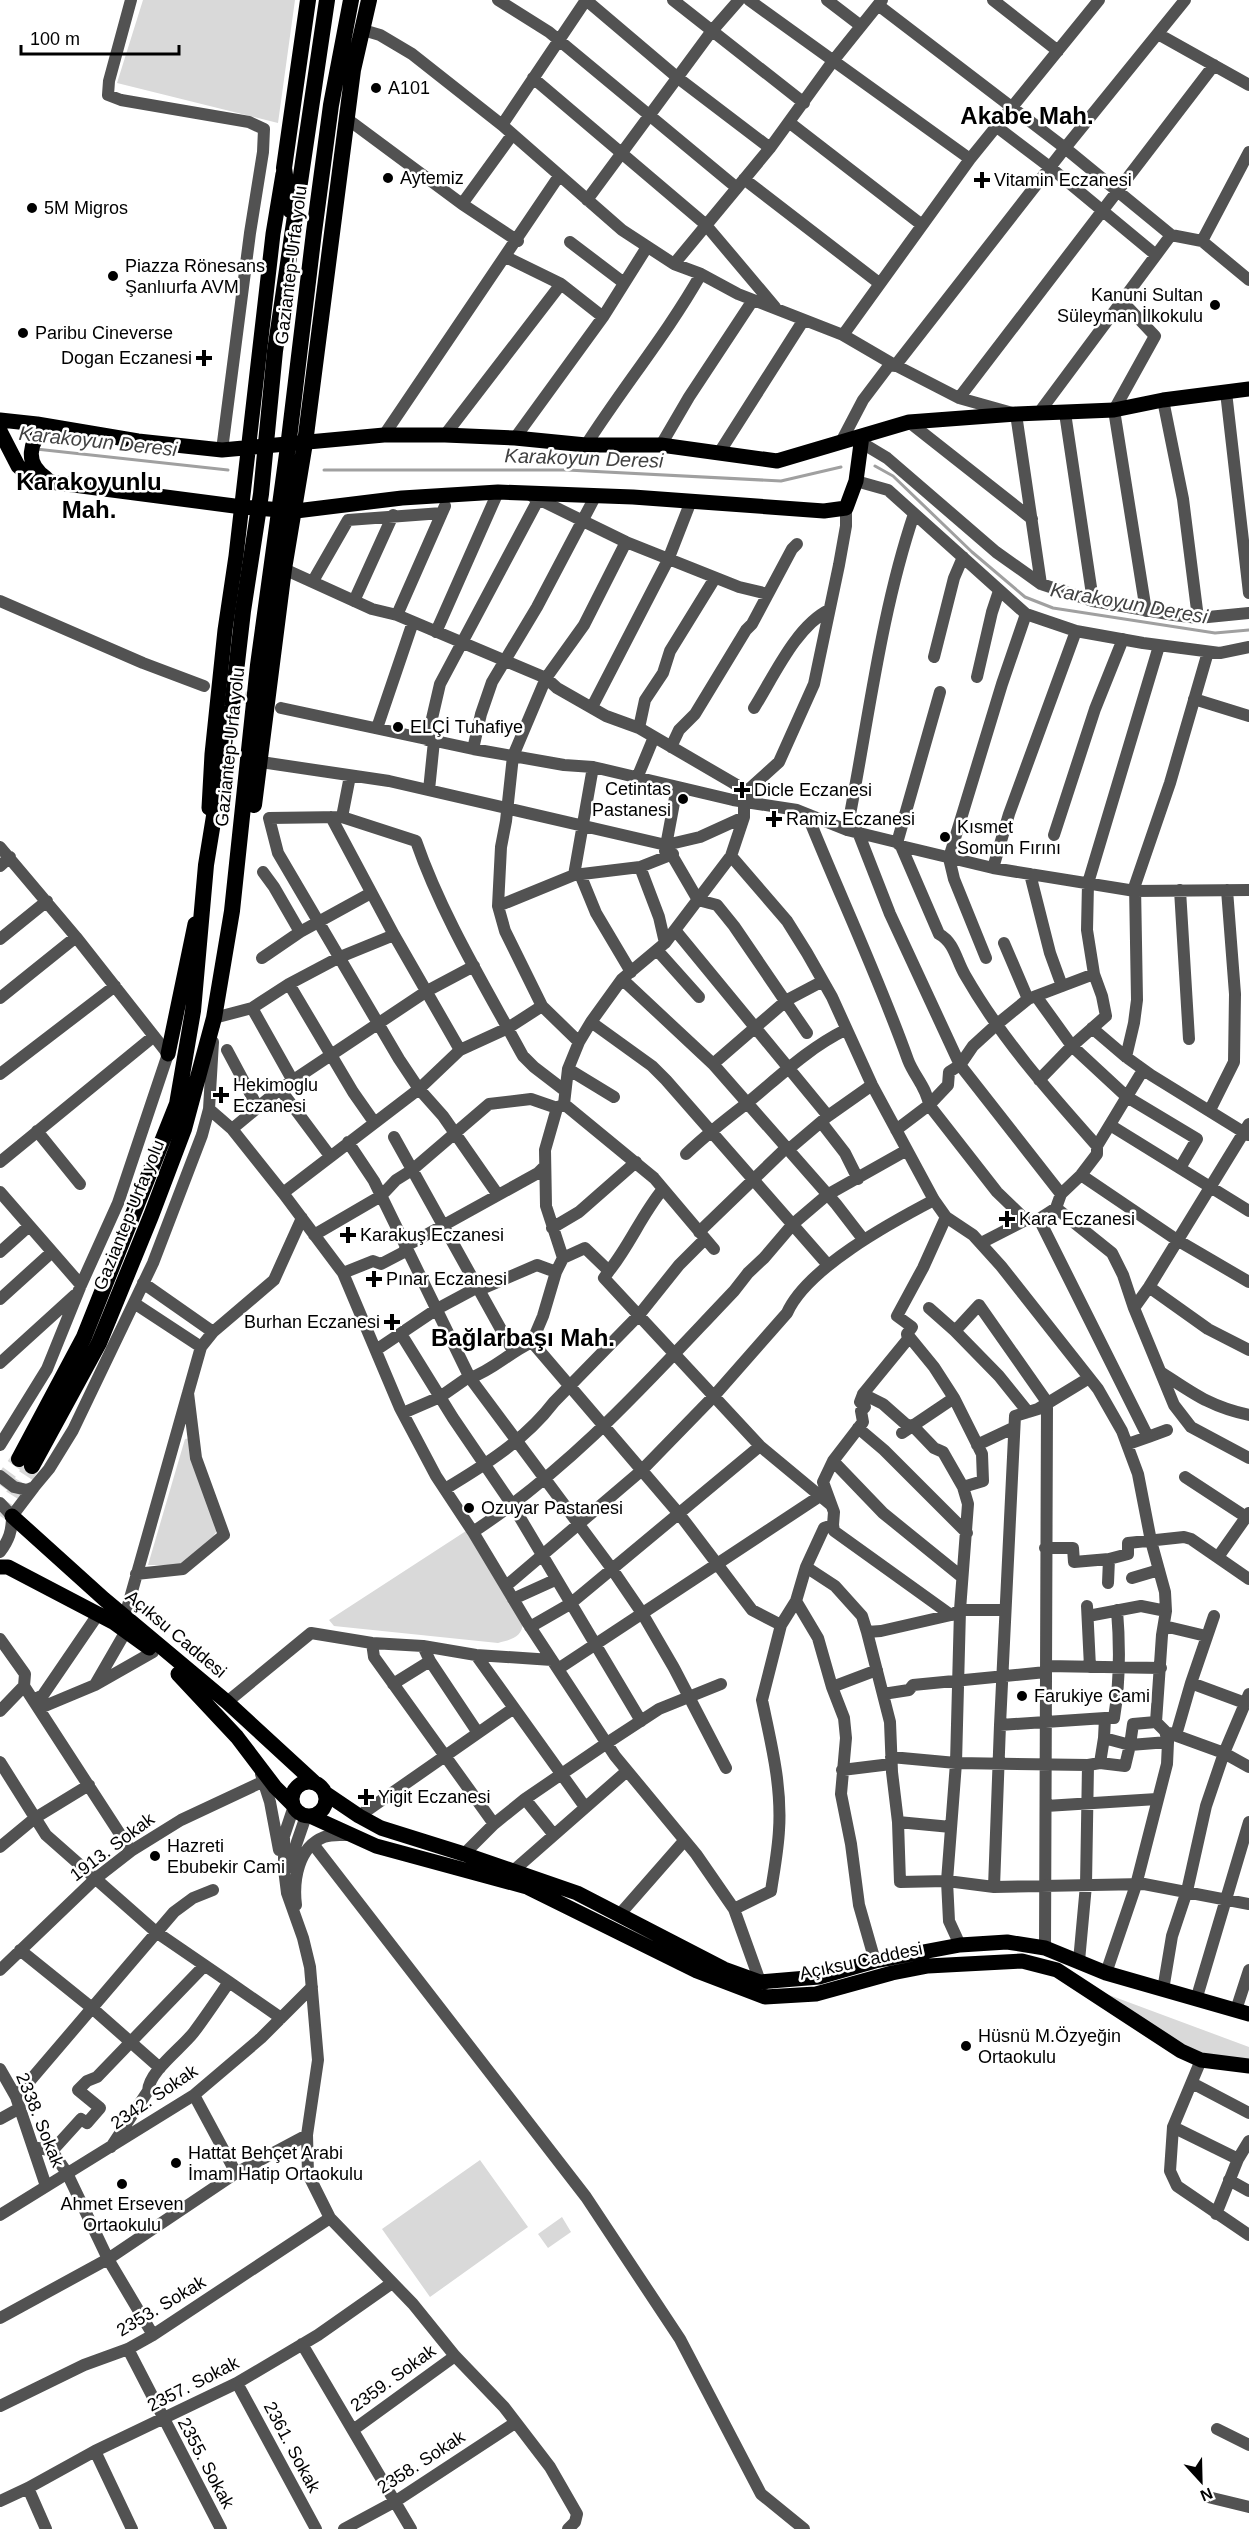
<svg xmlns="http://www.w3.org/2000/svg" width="1249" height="2529" font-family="Arial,sans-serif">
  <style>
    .green { fill: #d9d9d9 }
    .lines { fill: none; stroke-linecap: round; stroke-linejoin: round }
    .stream { stroke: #a0a0a0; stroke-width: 3 }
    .minor-tunnel { stroke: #d9d9d9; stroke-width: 12; stroke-dasharray: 12 6; stroke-linecap: butt }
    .highway-tunnel { stroke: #d9d9d9; stroke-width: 16; stroke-dasharray: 16 8; stroke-linecap: butt }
    .minor { stroke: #525252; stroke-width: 12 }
    .major { stroke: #000; stroke-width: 15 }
    .highway { stroke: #000; stroke-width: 16 }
    .poi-dot { fill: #000; stroke: #fff; stroke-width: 2 }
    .labels { text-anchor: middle; stroke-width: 5; stroke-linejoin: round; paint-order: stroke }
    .poi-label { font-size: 18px; fill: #000; stroke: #fff; text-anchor: start }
    .street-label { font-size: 18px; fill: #000; stroke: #fff }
    .water-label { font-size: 20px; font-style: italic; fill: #414141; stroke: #fff }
    .district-label { font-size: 24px; font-weight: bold; fill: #000; stroke: #fff }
  </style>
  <rect width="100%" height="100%" fill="#fff"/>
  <path class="green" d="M143 0H295L278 123 117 83Z
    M191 1438 218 1529 213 1537 180 1565H148L185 1439Z
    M466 1531 523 1622C522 1638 512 1639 498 1643L334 1626 329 1620Z
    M1101 1992 1249 2047V2059L1201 2055Z
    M480 2160 528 2227 430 2297 382 2229Z
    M562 2217 571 2232 548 2248 538 2234Z"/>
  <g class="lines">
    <path class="stream" d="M36 449 228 470
      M875 466 893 476 972 552 1025 597 1053 608 1215 633 1249 630
      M324 470H567L781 481 841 467"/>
    <path class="minor-tunnel" d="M227 692 281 708"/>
    <path class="highway-tunnel" d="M0 1485 19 1459
      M0 1516 32 1466"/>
    <path class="minor" d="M131 0 109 81 108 95 121 100 249 122 264 129 263 152 250 233 222 450
      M498 0 549 32 737 188
      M586 0 678 78 770 148
      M673 0 804 103
      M749 0 970 159
      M827 0 861 26
      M993 0 1058 51
      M878 5 1065 148 1171 235 1202 241 1249 280
      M363 30 380 35 412 54 502 125 622 230 674 264 701 274 738 294 843 335 891 363 959 398 1016 414 1041 584
      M1158 34 1249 85
      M533 78 705 224 775 307
      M346 118 462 204 518 241
      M790 123 922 225
      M502 125 586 0
      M997 127 1051 168 1156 255
      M744 179 879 283
      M587 200 711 32 739 0
      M462 204 512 135
      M1202 241 1249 152
      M570 242 624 283
      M506 257 561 284
      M674 264 770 148 833 61 882 0
      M1122 301 1155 336 1114 410 1146 611
      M843 335 970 159 1099 0
      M895 366 1065 148 1185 0
      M1226 392 1249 593
      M959 398 1214 65
      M1163 400 1183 499 1198 618
      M1065 413 1093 601
      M1038 414 1171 235
      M909 422 1032 519
      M384 435 559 176
      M445 435 561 284 603 317
      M515 438 603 317 647 247
      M841 442 863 400 891 363
      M862 443 887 458 996 552 1041 584 1093 601 1174 615 1198 618 1249 613
      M586 445C623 387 667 334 701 274
      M661 445 689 397 753 300
      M719 453 803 321
      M856 481 888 490 1026 614 1076 631 1143 643 1220 653 1249 647
      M532 496 626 542 739 587 768 594
      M284 569 372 609 397 615 546 678 557 688 606 716 639 728 747 791
      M313 581 348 520 442 513
      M0 601 143 663 204 686
      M354 601 393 515
      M397 615 445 506
      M436 632 498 492
      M934 657 954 578 963 557
      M977 677 992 612 999 591
      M1194 699 1249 716
      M592 707 668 560 691 501
      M281 708 473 749 564 765 593 767 733 800 797 810 847 830 896 842 901 846 993 868 1135 891 1249 890
      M754 708C773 678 796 626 829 610
      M377 728 413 622
      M639 728 645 700 663 673 670 651 715 578
      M427 740 440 684 538 500
      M671 747 679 730 695 714 746 630 752 624 792 549 797 544
      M473 749 481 714 492 682 537 607 596 495
      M261 762 389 781 666 845 700 837 744 817
      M637 778 654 737
      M429 790 434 741
      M749 796 747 791 779 762 814 684 839 565 846 526V508
      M744 802V817L731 856 787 921 807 953 832 997 872 1085 934 1200 946 1217 973 1235 1001 1266 1098 1389 1122 1431 1138 1474 1151 1541 1165 1592 1166 1611 1162 1635 1156 1722 1165 1731 1168 1742 1167 1764 1136 1885 1106 1973
      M807 814C840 896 878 976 908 1060 914 1076 927 1088 929 1105L997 1192 1026 1220
      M331 817 394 935 460 1050
      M342 817 350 776
      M847 830C868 725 880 615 914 514
      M858 832 890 914 960 1065 1061 1194 1056 1208
      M1054 835 1095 709 1123 639
      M897 843 940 692
      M666 845 698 900 717 905 734 926 807 1033
      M901 846 939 934C955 943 956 960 965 975 1001 1038 1049 1092 1097 1146
      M0 847 76 937 168 1054 118 1203 81 1285 47 1369 0 1445
      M665 851 677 787
      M0 866 10 857
      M640 867 659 917 665 943
      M993 868 1009 814 1076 631
      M263 872 274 887 300 932
      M580 874 596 913 631 972
      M1030 874 1050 953 1062 986
      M574 875 593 767
      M1180 890 1189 1039
      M498 906 574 875 640 867 673 854
      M675 930 828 1116
      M0 939 47 901
      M1004 943 1028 999
      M657 950 699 997
      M262 958 300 932 371 893
      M986 958 954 879 949 858 1002 684 1026 614
      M622 979 713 1064 836 1204 863 1239
      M289 984 353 1092 374 1122
      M1036 996 1072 1046 1127 1097 1197 1139 1180 1168
      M0 998 76 937
      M252 1008 293 1081
      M591 1022 652 1066 666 1080 828 1265
      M214 1025V1018L252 1008 289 984 340 957 394 935
      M1092 1028 1126 1057 1151 1075 1248 1135
      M579 1042 542 1006 505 931 498 906 501 847 506 821 513 756 546 678 584 625 626 542
      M227 1050 258 1108
      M1126 1057 1134 1023 1137 1000 1135 885 1170 783 1208 652
      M713 1064 787 1000 823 981
      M568 1069 614 1097
      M0 1074 115 986
      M1039 1080 1072 1046 1106 1016 1102 996 1094 974 1087 930 1088 883 1159 646
      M280 1089 330 1156
      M564 1104 654 1178 714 1249
      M209 1109 232 1129 283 1193 343 1273 400 1408 436 1476 473 1532 527 1622 615 1756 696 1854 734 1909 762 1987
      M1210 1110 1234 1062 1235 994 1227 890
      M821 1122 845 1153 858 1179
      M1110 1125 1249 1211
      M232 1129 280 1089 427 991 474 966
      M896 1130 929 1105 948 1085 949 1072 960 1065 973 1046 996 1025 1028 999 1094 974
      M37 1131 80 1184
      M394 1137 513 1351
      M348 1142 374 1181 470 1378 612 1569 642 1613 674 1668 726 1768
      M788 1150 828 1116 872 1085
      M686 1154C705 1136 725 1120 746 1104 779 1077 807 1049 845 1030
      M0 1162 154 1036
      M1081 1175 1177 1240 1249 1282
      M0 1192 81 1285
      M283 1193 419 1089 460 1050 508 1028 542 1006
      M1061 1194 1081 1175 1097 1154V1146L1143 1070
      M498 1195 443 1116 419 1089 399 1059 278 853 269 818 342 817 416 841C442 916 485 986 523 1056L534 1067 564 1090
      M1039 1219 1148 1437 1128 1444
      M552 1228 579 1212 636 1162
      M699 1232 786 1148
      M314 1235 381 1196 396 1180 412 1170 489 1104 531 1099 557 1108
      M981 1243 1026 1220 1039 1219 1056 1208 1112 1253 1123 1275 1134 1308 1174 1405 1191 1427 1249 1458
      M0 1252 29 1226
      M563 1258 585 1248 609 1271 604 1278 760 1446 831 1505
      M609 1271C630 1245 642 1214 663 1189
      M343 1273 373 1261 381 1264 404 1252 406 1246 538 1173 545 1166
      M143 1283 213 1332
      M1149 1287 1208 1329 1249 1350
      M479 1290 537 1265 556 1272 563 1258 546 1206 545 1150 557 1108 564 1104 568 1069 579 1042 591 1022 622 979 665 943 731 856
      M0 1299 52 1252
      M134 1303 201 1347
      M929 1308 955 1331
      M1134 1308 1149 1287 1249 1124
      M401 1334 453 1418 513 1506 641 1721
      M907 1334 934 1367 954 1398 982 1454 983 1481 963 1487 968 1504 960 1610 956 1763 947 1881 949 1921 960 1945
      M532 1342 680 1515 752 1610 781 1625
      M376 1350 437 1309 478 1287
      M0 1363 75 1295
      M1162 1373C1194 1394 1211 1407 1249 1415
      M470 1378C493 1370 510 1352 532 1342L543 1316 556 1272
      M863 1394 883 1404 909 1427
      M1028 1412 999 1376 955 1331 979 1305 1047 1402 1045 1948
      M403 1413 440 1397 470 1376
      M912 1425 934 1448 943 1452 963 1487
      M858 1428 884 1450 967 1533
      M902 1433 954 1398
      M1148 1437 1167 1430
      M977 1445 1013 1428
      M833 1461 883 1513 962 1577
      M0 1476 14 1487 27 1490 34 1487 49 1469 73 1430 153 1263 202 1135 209 1109 213 1042
      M1185 1477 1246 1517
      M445 1489C485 1465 525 1440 554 1402L639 1315 679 1265 705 1239
      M0 1503 12 1516C12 1531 9 1540 0 1552
      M12 1516 34 1487
      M833 1525 834 1531 951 1615 960 1610H1005
      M473 1532C575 1465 651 1378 734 1291L748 1273 764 1258 793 1224 827 1195 907 1150
      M1045 1548H1073L1074 1562 1109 1559 1128 1554V1543L1184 1537 1191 1539 1249 1579
      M1218 1557 1249 1513
      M806 1567 835 1586 862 1616 867 1632 890 1722 892 1772 898 1822 900 1882 947 1881 994 1887 1144 1884 1249 1904
      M136 1574 183 1569 224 1535 196 1458 188 1393
      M1132 1578 1159 1570
      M1108 1583 1109 1559
      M506 1586 641 1471 714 1396 787 1313C807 1268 890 1223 934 1200
      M513 1599 555 1580
      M796 1601 818 1638 832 1687 844 1718 846 1738 841 1794 851 1844 859 1905 875 1961
      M1087 1606 1090 1667
      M125 1616 201 1347 213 1332 274 1280 302 1218
      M1088 1616 1141 1606 1166 1611
      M1164 1626 1206 1636
      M530 1627 570 1604 760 1446
      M867 1632 881 1631 951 1615
      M0 1639 25 1674 24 1686 33 1700 131 1851
      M372 1643 374 1657 494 1824
      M423 1646 430 1661 478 1733
      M476 1655 585 1807
      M1046 1666 1161 1668
      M558 1669 820 1496
      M96 1683 126 1631
      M1191 1683 1245 1703
      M393 1684 430 1661
      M832 1687 877 1670
      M883 1694 909 1690 913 1685 1046 1672
      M33 1700 43 1695 99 1613
      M227 1702 311 1633 372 1643 423 1646 476 1655 552 1660
      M40 1708 95 1685 153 1652
      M0 1711 24 1686
      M1156 1722 1133 1724 1130 1745 1168 1742
      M1000 1725 1105 1718
      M1169 1733 1224 1753 1249 1767
      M1176 1735 1191 1683 1214 1616
      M891 1757 956 1763 1088 1765
      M0 1762 46 1835 156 1932 229 1982C218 1998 206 2016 194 2032 182 2048 149 2071 148 2091L111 2147
      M1100 1763 1104 1738
      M842 1770 891 1764
      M261 1774 270 1802 279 1850
      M525 1799 554 1835
      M294 1806 284 1836V1869L287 1893 303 1938 310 1967 318 2060 307 2135 308 2174 330 2218 413 2304 455 2356 504 2407 550 2467 577 2514 575 2522 568 2529
      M1046 1806 1157 1799
      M359 1816 514 1708
      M898 1822 951 1827
      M313 1844 586 2197 680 2339 761 2494 804 2529
      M0 1847 35 1818 89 1785
      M464 1854 494 1824 525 1799 607 1743 659 1709 721 1684
      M288 1868 306 1816
      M513 1871 627 1771
      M994 1887 1000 1725 1015 1416 1038 1409 1089 1378
      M296 1905C293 1881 298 1847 324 1837 331 1834 340 1835 348 1835
      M734 1909 771 1891C774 1871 778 1850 779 1830 782 1786 771 1743 762 1700L781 1625 796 1601 806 1567 824 1528 833 1525 834 1512 823 1482 833 1461 863 1422 861 1411 865 1407 860 1402 863 1394 908 1339 907 1334 912 1327 897 1316 923 1268 946 1217
      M620 1914 684 1841
      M20 1950 92 2008 160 2068
      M1079 1961 1086 1885 1088 1765 1100 1763 1125 1766 1130 1745 1104 1738 1105 1718H1114C1120 1682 1120 1646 1117 1610
      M0 1970 95 1879 131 1851 181 1820 264 1781
      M229 1982 281 2018
      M1163 1990 1172 1936 1187 1891 1206 1806 1224 1753 1249 1694
      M1196 2000 1249 1822
      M1236 2010 1249 1970
      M1201 2060 1173 2127 1170 2171 1177 2186 1249 2235
      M0 2069 16 2097 46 2186
      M1192 2083 1249 2113
      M194 2095 236 2173
      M16 2097 174 1912 193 1898 213 1890
      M0 2119 20 2108
      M1173 2127 1238 2159
      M34 2147 52 2151 81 2119 87 2123 100 2108 78 2090 87 2081 97 2077 204 1966
      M52 2151 67 2173 108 2259 153 2335
      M1229 2180 1249 2191
      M1216 2214 1238 2159 1249 2141
      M0 2215 194 2095 261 2038 312 1987
      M0 2318 108 2259 236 2173 307 2135
      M302 2344 411 2529
      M128 2349 221 2529
      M237 2383 316 2529
      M0 2406 84 2365 128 2349 153 2335 330 2218
      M1217 2429 1249 2445
      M353 2430 455 2356
      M95 2451 132 2529
      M28 2488 46 2529
      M1208 2497 1249 2507
      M0 2501 28 2488 95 2451 237 2383 318 2335 392 2283
      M344 2529 396 2501 515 2423"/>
    <path class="major" d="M0 420 37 424 138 441 222 450 384 435H445L515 438 586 445H661L777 461 909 422 1016 414 1114 410 1163 400 1249 389
      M0 431 18 466 26 473 43 481 242 507 296 511 402 498 498 492 633 497 824 511 846 508 856 481 862 436
      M46 478C24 463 29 442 46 426
      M209 808 212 754 225 630 236 556 273 234 283 174
      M168 1054 195 924
      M12 1516 104 1599 227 1702 314 1782
      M0 1567H8L113 1622 149 1648
      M178 1674 237 1737 275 1787 292 1804
      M292 1799a17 17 0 1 1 34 0a17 17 0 1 1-34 0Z
      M325 1793 359 1816 381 1828 464 1854 577 1893 724 1969 760 1982 819 1977 875 1961 960 1945 1007 1942 1045 1948 1106 1973 1249 2014
      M310 1816 376 1846 527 1887 697 1971 765 1997 816 1994 892 1973 928 1966 1022 1961 1057 1970 1181 2051 1201 2060 1249 2066"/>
    <path class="highway" d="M290 210 284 168 308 0
      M254 805 284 569 305 443 353 70 369 0
      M19 1459 84 1337 177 1104 193 1011 206 865 232 706 243 611 261 494 275 351 327 0
      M32 1466 99 1343 151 1216 184 1129 214 1018 232 911 258 665 289 439 314 232 331 105 351 0"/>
  </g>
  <g class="poi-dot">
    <circle cx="376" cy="88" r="6"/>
    <circle cx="388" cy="178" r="6"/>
    <path d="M979 171h6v6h6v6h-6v6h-6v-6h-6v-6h6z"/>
    <circle cx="32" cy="208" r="6"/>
    <circle cx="113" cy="276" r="6"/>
    <circle cx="1215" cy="305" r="6"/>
    <circle cx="23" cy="333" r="6"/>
    <path d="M201 349h6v6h6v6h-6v6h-6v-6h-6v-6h6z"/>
    <circle cx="398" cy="727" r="6"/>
    <path d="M739 781h6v6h6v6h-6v6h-6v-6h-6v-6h6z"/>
    <circle cx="683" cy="799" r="6"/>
    <path d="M771 810h6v6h6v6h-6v6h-6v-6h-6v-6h6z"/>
    <circle cx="945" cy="837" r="6"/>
    <path d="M218 1086h6v6h6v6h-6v6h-6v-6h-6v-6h6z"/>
    <path d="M1004 1210h6v6h6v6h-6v6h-6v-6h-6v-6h6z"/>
    <path d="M345 1226h6v6h6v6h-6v6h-6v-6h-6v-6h6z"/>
    <path d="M371 1270h6v6h6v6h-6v6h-6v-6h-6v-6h6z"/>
    <path d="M389 1313h6v6h6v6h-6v6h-6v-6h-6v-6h6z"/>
    <circle cx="469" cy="1508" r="6"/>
    <circle cx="1022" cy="1696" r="6"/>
    <path d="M363 1788h6v6h6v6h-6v6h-6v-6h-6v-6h6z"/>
    <circle cx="155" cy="1856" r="6"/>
    <circle cx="966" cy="2046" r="6"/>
    <circle cx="176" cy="2163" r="6"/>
    <circle cx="122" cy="2184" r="6"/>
  </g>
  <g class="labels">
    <g class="poi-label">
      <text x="388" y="94">A101</text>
      <text x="400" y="184">Aytemiz</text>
      <text x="994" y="186">Vitamin Eczanesi</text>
      <text x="44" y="214">5M Migros</text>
      <text x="125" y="272">Piazza Rönesans<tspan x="125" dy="21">Şanlıurfa AVM</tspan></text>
      <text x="1203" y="301" text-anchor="end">Kanuni Sultan<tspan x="1203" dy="21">Süleyman İlkokulu</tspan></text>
      <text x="35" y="339">Paribu Cineverse</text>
      <text x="192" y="364" text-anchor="end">Dogan Eczanesi</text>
      <text x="410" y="733">ELÇİ Tuhafiye</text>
      <text x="671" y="795" text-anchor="end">Cetintas<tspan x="671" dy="21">Pastanesi</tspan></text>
      <text x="754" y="796">Dicle Eczanesi</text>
      <text x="786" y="825">Ramiz Eczanesi</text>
      <text x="957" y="833">Kısmet<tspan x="957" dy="21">Somun Fırını</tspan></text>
      <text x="233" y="1091">Hekimoglu<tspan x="233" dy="21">Eczanesi</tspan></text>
      <text x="1019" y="1225">Kara Eczanesi</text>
      <text x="360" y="1241">Karakuş Eczanesi</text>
      <text x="386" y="1285">Pınar Eczanesi</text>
      <text x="380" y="1328" text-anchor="end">Burhan Eczanesi</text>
      <text x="481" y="1514">Ozuyar Pastanesi</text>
      <text x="1034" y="1702">Farukiye Cami</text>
      <text x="378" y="1803">Yigit Eczanesi</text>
      <text x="167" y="1852">Hazreti<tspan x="167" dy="21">Ebubekir Cami</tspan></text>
      <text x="978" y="2042">Hüsnü M.Özyeğin<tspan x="978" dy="21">Ortaokulu</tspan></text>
      <text x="188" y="2159">Hattat Behçet Arabi<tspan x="188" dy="21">İmam Hatip Ortaokulu</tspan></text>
      <text x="122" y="2210" text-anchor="middle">Ahmet Erseven<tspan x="122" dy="21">Ortaokulu</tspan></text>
    </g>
    <g class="street-label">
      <text transform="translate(291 265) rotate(-83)" y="6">Gaziantep-Urfa yolu</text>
      <text transform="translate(230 747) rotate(-84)" y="6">Gaziantep-Urfa yolu</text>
      <text transform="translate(129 1215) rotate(-68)" y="6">Gaziantep-Urfa yolu</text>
      <text transform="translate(176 1634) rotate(40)" y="6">Açıksu Caddesi</text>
      <text transform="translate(112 1847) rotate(-37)" y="6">1913. Sokak</text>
      <text transform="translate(861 1961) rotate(-12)" y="6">Açıksu Caddesi</text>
      <text transform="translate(154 2097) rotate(-34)" y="6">2342. Sokak</text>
      <text transform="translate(40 2120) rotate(68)" y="6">2338. Sokak</text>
      <text transform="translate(161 2306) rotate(-31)" y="6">2353. Sokak</text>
      <text transform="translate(393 2378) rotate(-36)" y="6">2359. Sokak</text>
      <text transform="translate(193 2384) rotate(-27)" y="6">2357. Sokak</text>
      <text transform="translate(292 2447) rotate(62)" y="6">2361. Sokak</text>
      <text transform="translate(421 2462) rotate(-33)" y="6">2358. Sokak</text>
      <text transform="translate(206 2463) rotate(62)" y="6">2355. Sokak</text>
    </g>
    <g class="water-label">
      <text transform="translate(98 441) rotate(6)" y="7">Karakoyun Deresi</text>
      <text transform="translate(584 458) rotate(2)" y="7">Karakoyun Deresi</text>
      <text transform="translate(1129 603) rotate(10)" y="7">Karakoyun Deresi</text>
    </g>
    <g class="district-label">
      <text x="1027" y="124">Akabe Mah.</text>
      <text x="89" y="490">Karakoyunlu<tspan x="89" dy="28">Mah.</tspan></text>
      <text x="523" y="1346">Bağlarbaşı Mah.</text>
    </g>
  </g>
  <g transform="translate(1201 2481) rotate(158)" stroke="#ffffff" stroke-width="4.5" paint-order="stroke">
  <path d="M0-4.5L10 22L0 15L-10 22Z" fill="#000000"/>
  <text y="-9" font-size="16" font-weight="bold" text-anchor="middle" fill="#000000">N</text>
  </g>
  <path d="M21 45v9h158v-9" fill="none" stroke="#000000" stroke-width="3"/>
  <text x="30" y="45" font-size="18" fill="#000000" stroke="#ffffff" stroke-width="4.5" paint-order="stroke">100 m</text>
</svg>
